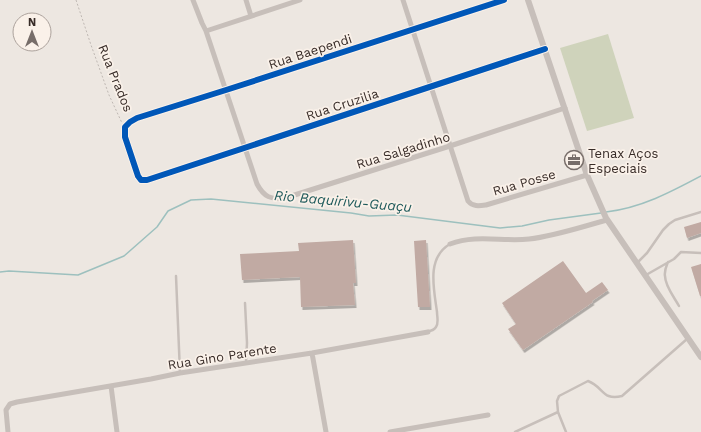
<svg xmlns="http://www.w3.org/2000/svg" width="701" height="432" font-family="'Work Sans',sans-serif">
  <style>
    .green { fill: #cfd3bb }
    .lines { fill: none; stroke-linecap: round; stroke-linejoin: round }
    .stream { stroke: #9dc0be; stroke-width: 1.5 }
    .building { fill: #c1aaa3; filter: url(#shadow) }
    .path { stroke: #bfb8b3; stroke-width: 1; stroke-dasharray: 2 2; stroke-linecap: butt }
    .service { stroke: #c7bfba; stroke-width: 2.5 }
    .minor { stroke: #c7bfba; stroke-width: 5 }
    .tertiary { stroke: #c7bfba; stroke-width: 6 }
    .cycleway-casing { stroke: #faf1e9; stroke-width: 8 }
    .cycleway { stroke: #0057b8; stroke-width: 6 }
    .labels { text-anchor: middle; stroke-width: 3.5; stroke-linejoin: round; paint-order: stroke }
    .street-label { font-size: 13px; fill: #382c28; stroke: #faf1e9 }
    .poi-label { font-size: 13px; fill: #382c28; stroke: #faf1e9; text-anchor: start }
    .water-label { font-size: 14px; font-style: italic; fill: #1d595a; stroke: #faf1e9 }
  </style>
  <defs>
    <filter id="shadow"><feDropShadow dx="1.5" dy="3" stdDeviation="0" flood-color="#0004"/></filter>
  </defs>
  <rect width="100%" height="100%" fill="#ede7e1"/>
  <path class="green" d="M608 34 634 118 587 131 560 48Z"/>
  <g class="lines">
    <path class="stream" d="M606 212C641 208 671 192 701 176
      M0 272 9 271 78 275 124 256 157 227 168 211 191 200 211 199 351 213 369 216 397 215 500 228 522 226 549 220 601 213"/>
  </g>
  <path class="building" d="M701 222V233L687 238 684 227Z
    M353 240 356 283H353L355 305 301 307 300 277 242 280 240 254 299 251 298 243Z
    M426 240 430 307H418L414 241Z
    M563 261 586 293 602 282 608 290 592 301 593 302 523 350 508 329 516 324 502 303Z
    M701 264V296H700L691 267Z"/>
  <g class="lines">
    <path class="path" d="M76 0 91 45 109 95 122 123"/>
    <path class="service" d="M668 262C666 267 664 271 665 276 665 286 674 297 679 306
      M637 263 647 253 663 230 669 224 675 220 701 212
      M646 275 674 259 681 252 701 253
      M176 276 180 373
      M245 303 247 343 246 362
      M428 331C431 331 434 330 436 327 439 323 437 317 437 312 434 289 426 258 450 244
      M558 412 557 401 559 396 588 381C604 387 602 401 622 396L687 339
      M515 432 558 412 566 432"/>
    <path class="minor" d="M193 0 202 23 206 31 257 184C264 197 271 200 285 198L450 146 565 108
      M246 0 251 16
      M403 0 468 201C473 207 479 206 486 205L587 175
      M504 0 226 90 137 118 130 122 125 127V137L138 176 141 180H147L545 49
      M206 31 300 0
      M450 244C477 234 502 242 529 239 555 236 581 227 607 220
      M312 353 326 432
      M111 386 117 432
      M8 432 6 410 10 404 17 402 151 379 180 373 312 353 428 332
      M390 432 488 415"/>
    <path class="tertiary" d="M528 0 587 175 606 218 701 357"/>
    <g class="cycleway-casing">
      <path id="cycleway" d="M504 0 226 90 137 118 130 122 125 127V137L138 176 141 180H147L545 49"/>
    </g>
    <use href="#cycleway" class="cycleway"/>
  </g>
  <defs>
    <g id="office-ring" transform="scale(1)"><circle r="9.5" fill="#faf1e9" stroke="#776d69" stroke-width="1.5"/><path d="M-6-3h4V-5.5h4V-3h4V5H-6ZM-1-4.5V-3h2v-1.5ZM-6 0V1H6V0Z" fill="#776d69"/></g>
  </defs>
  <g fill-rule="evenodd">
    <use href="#office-ring" x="574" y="160"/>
  </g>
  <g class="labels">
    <g class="street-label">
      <text transform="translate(310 51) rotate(-18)" y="5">Rua Baependi</text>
      <text transform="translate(116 78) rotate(68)" y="5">Rua Prados</text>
      <text transform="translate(342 104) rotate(-18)" y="5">Rua Cruzilia</text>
      <text transform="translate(403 150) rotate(-17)" y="5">Rua Salgadinho</text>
      <text transform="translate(524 182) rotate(-16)" y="5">Rua Posse</text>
      <text transform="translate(222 356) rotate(-9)" y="5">Rua Gino Parente</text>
    </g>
    <g class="poi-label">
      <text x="588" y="158">Tenax Aços<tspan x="588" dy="15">Especiais</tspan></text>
    </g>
    <g class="water-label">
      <text transform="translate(343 201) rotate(5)" y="5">Rio Baquirivu-Guaçu</text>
    </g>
  </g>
  <g transform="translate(32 32)"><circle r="19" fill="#faf1e9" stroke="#aca29c"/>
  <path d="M0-3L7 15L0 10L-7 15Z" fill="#776d69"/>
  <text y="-6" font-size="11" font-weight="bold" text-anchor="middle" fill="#382c28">N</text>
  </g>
</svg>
